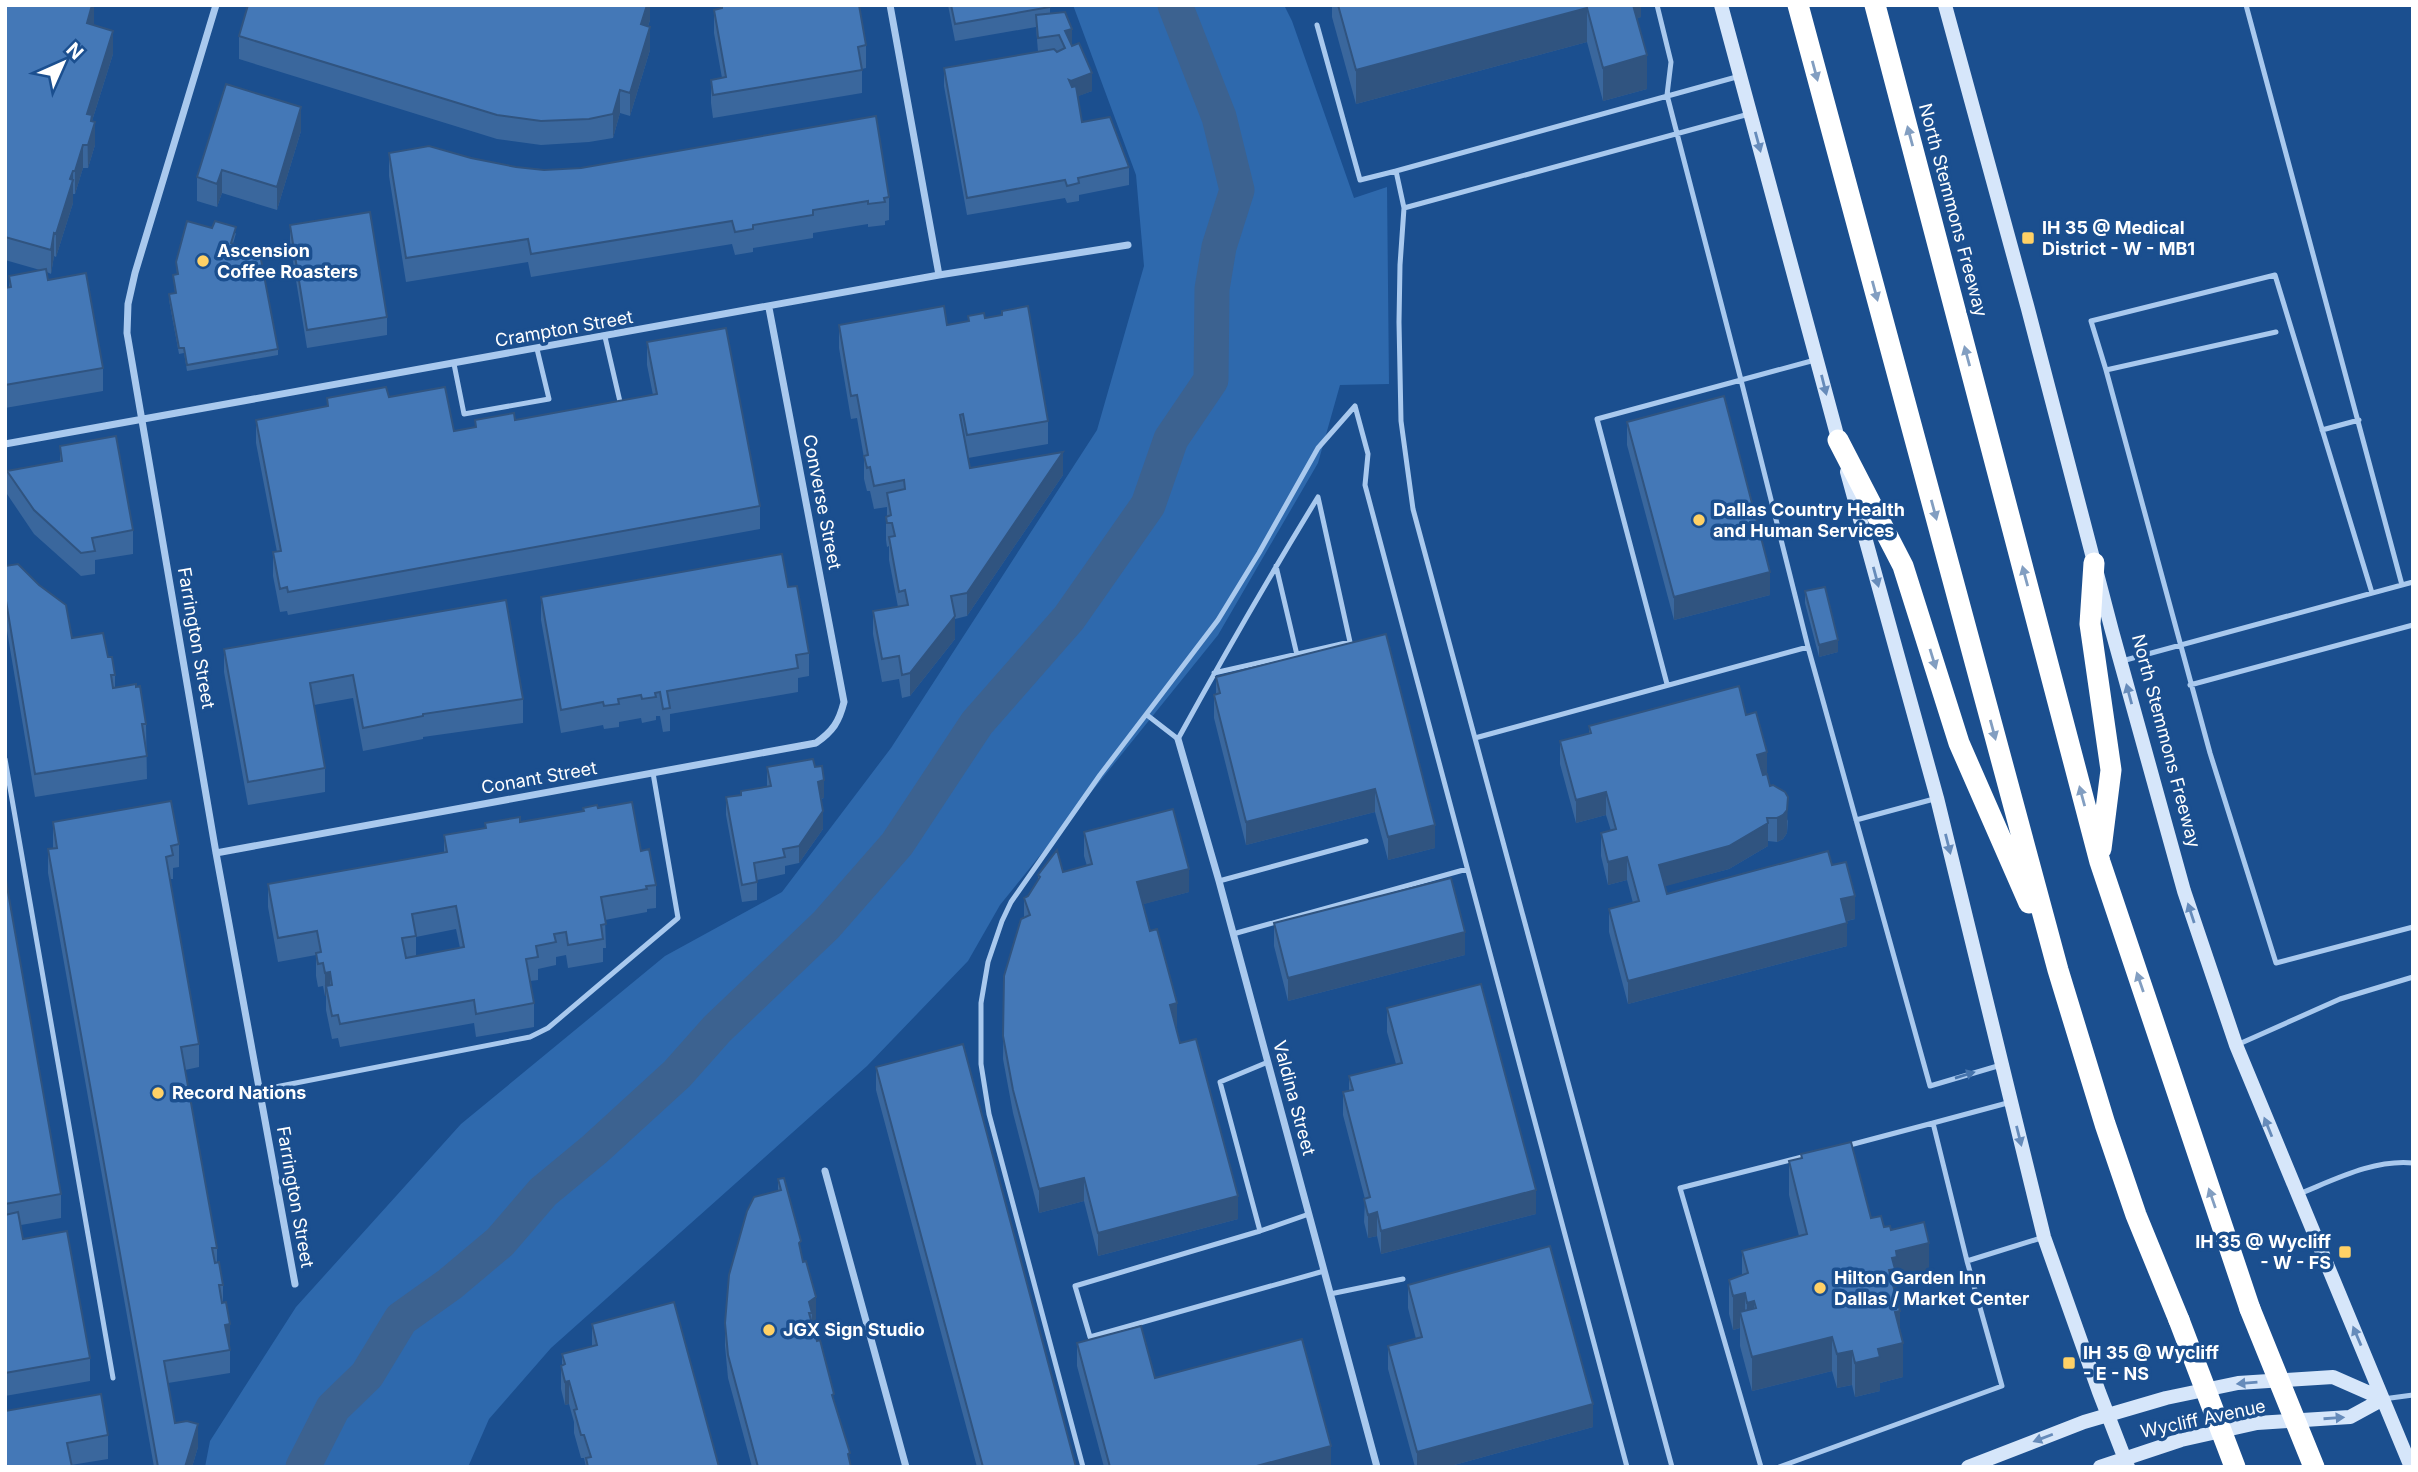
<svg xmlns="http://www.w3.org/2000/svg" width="2418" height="1472" font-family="Inter,sans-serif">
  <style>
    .green { fill: #2e69ad }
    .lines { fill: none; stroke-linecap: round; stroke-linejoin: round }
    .river { stroke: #3c6290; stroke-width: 35 }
    .service { stroke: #a9c9ee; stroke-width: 5 }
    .minor { stroke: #a9c9ee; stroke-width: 7 }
    .secondary { stroke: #d6e6fa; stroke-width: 14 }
    .motorway { stroke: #fff; stroke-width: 21 }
    .motorway-bridge { stroke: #fff; stroke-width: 21 }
    .wall { fill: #3a679d; fill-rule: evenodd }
    .shaded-wall { fill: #305480 }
    .building { fill: #4478b7; stroke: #305480; stroke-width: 2; fill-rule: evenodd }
    .oneway { fill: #829ec1 }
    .oneway2 { fill: #668bba }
    .oneway3 { fill: #4674ac }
    .poi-dot { fill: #ffd166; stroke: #1b4f8f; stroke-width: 2.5 }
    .labels { text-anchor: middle; stroke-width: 7; stroke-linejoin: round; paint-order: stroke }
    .street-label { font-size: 18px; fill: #fff; stroke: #1b4f8f }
    .poi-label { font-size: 18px; font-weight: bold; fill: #fff; stroke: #1b4f8f; text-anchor: start }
  </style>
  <rect width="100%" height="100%" fill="#1b4f8f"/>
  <path class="green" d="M1073 5H1284L1292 21 1354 198 1387 187 1389 384 1340 385 1318 463 1218 635 1000 905 968 961 867 1066 551 1348 489 1419 468 1467H205L210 1441 296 1307 461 1124 665 956 782 892 891 748 1097 430 1144 266 1136 175Z"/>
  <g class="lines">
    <path class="river" d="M303 1467 333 1408 367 1375 401 1319 450 1284 500 1242 543 1192 595 1149 677 1074 717 1029 826 925 897 844 977 723 1069 618 1148 505 1171 439 1211 380 1212 289 1219 247 1237 190 1219 117 1175 5"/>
    <path class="service" d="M1657 5 1671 62 1667 95 1741 380 1597 419 1667 684
      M2246 5 2402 585
      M1317 25 1360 180 1396 171 1404 208 1400 265 1399 322 1401 421 1413 509 1672 1467
      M1396 171 1740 76
      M1404 208 1749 114
      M2276 332 2106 370 2210 753 2276 963 2413 927
      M605 337 621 406
      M1815 360 1741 380 1808 647 1930 1086 2001 1065
      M454 364 464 414 549 399 537 349
      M2106 370 2091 321 2275 275 2372 593
      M1355 406 1368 454 1365 485 1627 1467
      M2322 430 2359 420
      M1276 566 1297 655
      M2122 661 2413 582
      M2190 685 2413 625
      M1147 715 1178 739C1223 657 1269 577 1318 497L1350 642 1214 673
      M1475 738 1808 647
      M5 759 113 1378
      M1856 820 1934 799
      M1219 881 1366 841
      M1233 934 1467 869
      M2239 1044 2340 999 2413 977
      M1268 1062 1220 1082 1260 1231 1075 1286 1090 1337 1324 1271
      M260 1090 530 1037 548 1028 678 918 653 773
      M1933 1123 2011 1102
      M2299 1194C2334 1180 2374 1159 2413 1163
      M1260 1231 1309 1214
      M1967 1261 2041 1238
      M1330 1294 1403 1279
      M2383 1399 2413 1395
      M1083 1467 989 1114 981 1064V1003L988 962 1002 921 1011 902 1100 775 1218 620 1259 553 1318 448 1355 406
      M1761 1467 1680 1188 1806 1156
      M1779 1467 2002 1386 1967 1261 1933 1123 1846 1146"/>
    <path class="minor" d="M216 5 135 273 128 304 127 333 216 853 295 1284
      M890 5 939 275
      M5 444 939 275 1128 245
      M1178 739 1219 881 1377 1467
      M216 853 816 743C833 731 839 722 844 702L769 308
      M825 1171 906 1467"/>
    <path class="secondary" d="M1721 5 1840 446
      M1945 5 2028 309 2112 631 2184 891 2236 1045 2411 1467
      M1847 472 1937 798 2044 1237 2099 1392 2128 1467
      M1968 1467 2084 1422 2166 1398 2238 1383 2333 1377 2383 1399
      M2100 1467 2181 1440 2257 1423 2350 1417 2383 1399"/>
    <path class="motorway" d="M1798 5 2058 970 2105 1124 2136 1215 2179 1320
      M1875 5 2100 862 2250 1309
      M1838 440 1903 566 1959 743 2029 903
      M2094 563 2090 624 2111 770 2101 849"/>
    <path class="motorway-bridge" d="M2250 1309 2314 1467
      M2179 1320 2235 1467"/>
  </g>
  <path class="wall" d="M94 5 93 25 113 54 92 121 95 145 88 168H83L75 194H73V203L56 257 54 256 51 274 47 272 48 280 103 368V391L5 408V288L9 287V276L40 270 5 260V9Z
    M650 5V20L648 26 650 50 630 116 620 113 613 138 589 142 541 145 497 139 239 59V36Z
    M722 5 866 45V68L862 69V93L713 118 711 103V80L722 78 714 33V10L722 8Z
    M948 5H1050V13L1072 46 1092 91 1078 96 1082 122 1129 167V185L1079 195V201L1067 203 1065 198 967 215 944 86V68L1038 52 1036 27 955 41Z
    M1332 5H1641V17L1637 18 1647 89 1603 101 1587 42 1356 104 1332 17Z
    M301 131 277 210 222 193 217 207 197 201V177Z
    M389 153 471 158 516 167 889 197V220L885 221V225L868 227V224L813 233V238L753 248V252L735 255 732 244 531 277 528 262 406 282 389 176Z
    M290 225 387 317V335L307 348 290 243Z
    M236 233 233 244 243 252 278 349V355L187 371 184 353 179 354 169 300V294L175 293 173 275 177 274 176 262Z
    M968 316 985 318 1048 421V444L968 458 970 468 1063 475 967 616 955 619V639L910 696 902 698 899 679 882 682 873 634V611L898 607 889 560V546L887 547 886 540V517L887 516V507L874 509 870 491H867L864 479V458L857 418 851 419 839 348V325H947L968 321Z
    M647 342 760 506V529L288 615 287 611 280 612 273 576V552H277L256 443V420L327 407V398L389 397 454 431 475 427V420H515L653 395 647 365Z
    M1627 422 1770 595 1674 620 1627 445Z
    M60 446 133 530V554L95 560V574L81 576 34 534 7 494V471L60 462Z
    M5 566 72 638 108 657 115 675V688L146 724 147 779 35 797 5 619Z
    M788 587 809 653V676L798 678V692L670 714V731L663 732 660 716H656V720L642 723 641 718 619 722V727L604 729 603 725 561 733 541 620V597Z
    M1805 591 1838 652 1819 657 1805 603Z
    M224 649 523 699V723L423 737V739L363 751 353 698 314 705 325 768V792L248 805 224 672Z
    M1216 677 1435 825V848L1388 860 1375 812 1246 845 1214 718V695L1216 694Z
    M1746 715 1770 786 1788 821 1787 833 1783 839 1777 842 1768 841V846L1729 869 1664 886 1667 894 1832 865 1855 919 1847 921V946L1628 1004 1609 932V909L1633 903 1627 880 1608 885 1601 856V833L1611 831 1606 815 1576 823 1560 764V741L1589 733V726Z
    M767 767H815L824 798 821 799 823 829 799 863 785 866V874L757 880V900L742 902 726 815V797L741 795 767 786Z
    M598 808 641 851 656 885V908L647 909V912L605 920 606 948H603V962L568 968 566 955 556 957V965L538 969V980L530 981 534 1003V1027L476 1037 474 1023 340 1047 338 1038 332 1039 326 1010V996H325L323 986 318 987 316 976V955L278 962 268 907V884L444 852V835L485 828V823L520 822ZM456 929 460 948 416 956V937Z
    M53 822 179 844V867L173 868V879H170L199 1044V1067L185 1070 217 1248V1262L223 1285V1303L230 1350V1373L168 1383 175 1423 198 1447 192 1467H154L48 873V849L53 848Z
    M1084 832 1189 892 1143 904 1177 1026 1175 1027 1180 1043 1238 1219 1098 1256 1084 1201 1039 1213 1013 1113 1003 1059 1004 976 1024 917V898L1028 896 1038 880V875L1063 872 1087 866 1084 856Z
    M5 875 61 1194V1218L21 1225 23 1239 90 1358V1381L5 1396Z
    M1274 923 1465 955 1288 1001 1274 946Z
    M1387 1008 1536 1214 1381 1254 1377 1236 1368 1238 1364 1222 1365 1199 1343 1115V1092L1349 1090V1076L1396 1064 1387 1032Z
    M876 1067 1076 1467H977L876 1090Z
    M1801 1154 1871 1218 1891 1230 1929 1277 1897 1285V1291H1895V1293L1900 1332 1903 1377 1880 1383V1391L1855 1397 1852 1385 1837 1388 1832 1371 1752 1391 1740 1346V1328L1733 1330 1729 1314V1280L1742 1275V1251L1799 1236 1789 1195V1161L1801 1158Z
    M778 1179 801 1255 816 1320 812 1323 851 1467H752L728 1378 725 1346V1323L778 1191Z
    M1408 1285 1593 1427 1447 1467H1415L1388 1369V1346L1416 1339 1408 1308Z
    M592 1324 719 1467H586L584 1458H581L574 1433V1422L569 1404 565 1405 561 1389V1366L562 1365V1354L592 1347Z
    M1077 1343 1155 1378 1331 1467H1104L1077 1366Z
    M5 1411 108 1435V1459L71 1465Z"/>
  <path class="shaded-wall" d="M92 5H94V24L87 46V23Z
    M647 5H650V20L641 47V24Z
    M1628 5H1641V17L1628 21Z
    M1587 8V42L1356 104V70Z
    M650 27V50L630 116V93Z
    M1072 29V47L1065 31Z
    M113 31V54L92 121 95 122V145L88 168 87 114Z
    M1647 55V89L1603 101V68Z
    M1092 73V91L1071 99V81Z
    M620 90V113L613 138V114Z
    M301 107V131L277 210V187Z
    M83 145V168L75 194V171Z
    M222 170V193L217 207V184Z
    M73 171V203L56 257V234Z
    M54 233V256L51 274V250Z
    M1063 452V475L967 616V593Z
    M1770 572V595L1674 620V597Z
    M955 616V639L910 696V673Z
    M1838 640V652L1819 657V645Z
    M1767 752V775L1757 778V755Z
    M824 780V798L818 799V782Z
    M1375 789V812L1246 845V822Z
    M1606 792V815L1576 823V800Z
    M1788 797 1787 833 1783 839 1777 842V818Z
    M823 811V829L799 863V846Z
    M1768 823V846L1729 869 1659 888V865Z
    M1435 825V848L1388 860V837Z
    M1627 857V880L1608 885V862Z
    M1189 869V892L1137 906V882Z
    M1855 896V919L1841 922V899Z
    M1847 923V946L1628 1004V981Z
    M1465 932V955L1288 1001V978Z
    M330 972V995L326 986V996H325V973Z
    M1177 1003V1026L1170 1028V1005Z
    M1084 1178V1201L1039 1213V1189Z
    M1536 1190V1214L1381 1254V1231Z
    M1238 1196V1219L1098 1256V1233Z
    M1377 1212V1236L1368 1238V1215Z
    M1929 1243V1277L1897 1285V1291H1895V1302L1889 1270 1892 1258 1896 1251Z
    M1745 1293V1327L1740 1312V1328L1733 1330V1296Z
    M816 1297V1320L812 1323V1313L809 1302Z
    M1754 1301V1335L1747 1336V1303Z
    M1900 1311V1344L1903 1343V1377L1880 1383V1391L1855 1397V1363L1878 1349 1895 1312Z
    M230 1324V1347L225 1325Z
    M1832 1337V1371L1752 1391V1357Z
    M1852 1351V1385L1837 1388V1354Z
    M569 1381V1404L565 1405V1382Z
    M1593 1404V1427L1447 1467H1417V1452Z
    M198 1424V1447L192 1467H185Z
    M1331 1446V1467H1253Z"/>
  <path class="building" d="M6 5H92L87 23 113 31 87 114 92 115 91 121 95 122 88 145H83L75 171H73L70 179 73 180 56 234 54 233 51 250 5 237V9Z
    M248 5H647L641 24 650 27 630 93 620 90 613 114 589 119 541 121 497 115 239 36Z
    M722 5H859L866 45 858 47 862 70 713 95 711 80 726 77 714 10 722 8Z
    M951 5H1050V7L955 24Z
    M1338 5H1633L1647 55 1603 68 1587 8 1356 70Z
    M1065 12 1072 29 1065 31 1072 46 1079 43 1092 73 1071 81 1069 80 1072 87 1076 86 1082 122 1110 117 1129 167 1078 178 1079 183 1067 186 1065 180 967 198 944 68 1054 49 1057 52 1065 48 1059 35 1038 38 1036 15Z
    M226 84 301 107 277 187 222 170 217 184 197 177Z
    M876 116 889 197 884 198 885 202 868 204V201L813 210V215L753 225V229L735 232 732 221 531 254 528 239 406 258 389 153 429 146 471 158 516 167 544 170 581 168Z
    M370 212 387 317 307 330 290 225Z
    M187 221 212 228 215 221 236 227 231 243 242 246 243 252 259 249 278 349 187 365 184 348H179L169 294 176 293 173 275 178 274 176 262Z
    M46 269 48 280 86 273 103 368 5 385V288L11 287 9 276Z
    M944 306 947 325 969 321 968 316 984 313 985 318 1002 315V311L1028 306 1048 421 967 435 963 414 960 415 970 468 1063 452 967 593 951 596 955 616 910 673 902 675 899 656 882 659 873 611 908 605 905 590 899 592 889 537 895 536 892 523H887L886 517 891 515 887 493 905 489 904 480 874 486 870 467 867 468 864 456 868 455 857 395 851 396 839 325Z
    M726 328 760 506 288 592 287 587 280 589 273 552 281 551 256 420 328 406 327 398 386 387 389 397 445 387 454 431 476 427 475 420 514 413 515 420 657 394 647 342Z
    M1724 396 1770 572 1674 597 1627 422Z
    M116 436 133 530 92 538 95 551 81 553 34 510 7 471 62 461 60 446Z
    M782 554 788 587 797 586 809 653 796 655 798 668 667 691 670 708 663 709 660 692 655 693 656 697 642 699 641 695 618 699 619 704 604 706 603 702 561 710 541 597Z
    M18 564 39 585 66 605 72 638 103 633 108 657H112L115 675H111L113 688 136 684V687L140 686 146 724H142L147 756 35 774 5 595V566Z
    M1825 587 1838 640 1819 645 1805 591Z
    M506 600 523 699 423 714V716L363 728 353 675 310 683 325 768 248 782 224 649Z
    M1386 634 1435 825 1388 837 1375 789 1246 822 1214 695 1220 693 1216 677Z
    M1739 686 1746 715 1756 712 1767 752 1757 755 1763 775 1767 774 1770 786 1773 785 1785 792 1788 797 1787 810 1783 815 1777 818H1767L1768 823 1729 846 1659 865 1667 894 1828 851 1832 865 1846 862 1855 896 1841 899 1847 923 1628 981 1609 909 1639 901 1627 857 1608 862 1601 833 1616 829 1606 792 1576 800 1560 741 1591 733 1589 726Z
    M813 759 815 767 822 766 824 780 818 782 823 811 799 846 783 849 785 857 754 863 757 882 742 885 726 797 741 795V791L771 786 767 767Z
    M171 801 179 844 171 846 173 855 166 857 199 1044 181 1047 217 1248H212L215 1263 219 1262 223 1285H219L222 1303 226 1302 230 1324 225 1325 230 1350 164 1361 175 1423 187 1421 198 1424 185 1467H158L48 849 57 848 53 822Z
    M632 802 641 851 649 849 656 885 646 886 647 889 601 897 606 924 601 925 603 939 568 945 566 932 554 934 556 942 536 946 538 957 526 959 534 1003 476 1014 474 1000 340 1024 338 1015 332 1016 326 986 332 985 330 972 325 973 323 963 318 964 316 953 321 952 317 931 278 938 268 884 447 852 444 835 486 828 485 823 520 817V822L584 811 583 808 597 805 598 808ZM456 906 464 947 406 958 402 938 416 936 412 914Z
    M1173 809 1189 869 1137 882 1150 931 1157 929 1177 1003 1170 1005 1180 1043 1196 1039 1238 1196 1098 1233 1084 1178 1039 1189 1013 1090 1003 1036 1004 976 1021 919 1030 915 1024 898 1028 896 1040 877 1038 875 1057 850 1063 872 1092 864 1084 832Z
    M5 875 61 1194 5 1204Z
    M1451 878 1465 932 1288 978 1274 923Z
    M1481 984 1536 1190 1381 1231 1377 1212 1368 1215 1364 1199 1370 1197 1343 1092 1353 1090 1349 1076 1402 1063 1387 1008Z
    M963 1044 1076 1467H983L876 1067Z
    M1851 1142 1871 1218 1881 1216 1884 1227 1890 1226 1891 1230 1924 1222 1929 1243 1896 1251 1897 1257 1892 1258 1895 1269 1889 1270 1900 1311 1895 1312 1903 1343 1878 1349 1880 1357 1855 1363 1852 1351 1837 1354 1832 1337 1752 1357 1740 1312 1756 1308 1754 1301 1747 1303 1745 1293 1733 1296 1729 1280 1748 1273 1742 1251 1807 1234 1789 1161 1802 1158 1801 1154Z
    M784 1178 801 1241 799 1243 803 1262 806 1261 816 1297 809 1302 812 1313H809L817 1341 820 1340 834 1394 832 1395 850 1453 848 1454 851 1467H758L728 1355 725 1323 729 1275 747 1211 754 1197 781 1190 778 1179Z
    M18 1212 23 1239 67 1231 90 1358 5 1373V1215Z
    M1550 1246 1593 1404 1417 1452 1388 1346 1422 1337 1408 1285Z
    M674 1302 719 1467H588L586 1458 591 1457 584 1435H581L574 1410 577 1409 569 1381 565 1382 561 1366 565 1364 562 1354 597 1345 592 1324Z
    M1141 1326 1155 1378 1302 1339 1331 1446 1253 1467H1110L1077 1343Z
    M101 1394 108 1435 67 1443 72 1467H5V1411Z"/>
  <defs><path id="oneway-solid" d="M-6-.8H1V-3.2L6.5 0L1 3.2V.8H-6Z" transform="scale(1.75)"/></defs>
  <g class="oneway">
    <use href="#oneway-solid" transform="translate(1815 71) rotate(75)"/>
    <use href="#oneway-solid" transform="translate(1910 136) rotate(-105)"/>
    <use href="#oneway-solid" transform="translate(1875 291) rotate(75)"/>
    <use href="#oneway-solid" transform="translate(1967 356) rotate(-105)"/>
    <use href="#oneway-solid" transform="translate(1934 510) rotate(75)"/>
    <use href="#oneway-solid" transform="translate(2025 576) rotate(-105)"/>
    <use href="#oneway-solid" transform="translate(1933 659) rotate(73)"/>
    <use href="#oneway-solid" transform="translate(1993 730) rotate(75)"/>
    <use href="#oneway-solid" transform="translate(2082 796) rotate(-105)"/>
    <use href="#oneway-solid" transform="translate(2140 982) rotate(-109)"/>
    <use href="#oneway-solid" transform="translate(2212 1198) rotate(-109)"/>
  </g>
  <g class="oneway2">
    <use href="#oneway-solid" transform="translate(1758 142) rotate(75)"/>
    <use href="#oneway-solid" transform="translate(1824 385) rotate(76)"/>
    <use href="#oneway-solid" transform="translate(1876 577) rotate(75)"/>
    <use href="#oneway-solid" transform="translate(2129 694) rotate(-105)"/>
    <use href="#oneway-solid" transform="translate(1948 844) rotate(76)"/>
    <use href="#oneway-solid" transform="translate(2191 913) rotate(-108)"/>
    <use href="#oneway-solid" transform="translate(2268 1127) rotate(-112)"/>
    <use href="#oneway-solid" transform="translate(2019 1136) rotate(76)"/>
    <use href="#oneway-solid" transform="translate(2357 1336) rotate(-113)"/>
    <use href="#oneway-solid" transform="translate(2247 1383) rotate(175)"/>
    <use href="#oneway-solid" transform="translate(2334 1418) rotate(-4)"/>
    <use href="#oneway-solid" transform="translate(2043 1438) rotate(159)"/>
  </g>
  <use class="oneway3" href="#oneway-solid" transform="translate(1965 1075) rotate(-17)"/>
  <g class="poi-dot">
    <rect x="2021" y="231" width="14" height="14" rx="3.5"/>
    <circle cx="203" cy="261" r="7"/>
    <circle cx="1699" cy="520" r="7"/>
    <circle cx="158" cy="1093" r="7"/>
    <rect x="2338" y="1245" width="14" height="14" rx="3.5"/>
    <circle cx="1820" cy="1288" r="7"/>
    <circle cx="769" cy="1330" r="7"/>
    <rect x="2062" y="1356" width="14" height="14" rx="3.5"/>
  </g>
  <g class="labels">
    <g class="street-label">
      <text transform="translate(1953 210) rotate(75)" y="6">North Stemmons Freeway</text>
      <text transform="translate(564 329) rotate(-10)" y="6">Crampton Street</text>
      <text transform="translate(822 502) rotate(79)" y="6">Converse Street</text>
      <text transform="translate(196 638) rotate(80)" y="6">Farrington Street</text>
      <text transform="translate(2166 741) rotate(75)" y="6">North Stemmons Freeway</text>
      <text transform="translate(539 778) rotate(-10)" y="6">Conant Street</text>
      <text transform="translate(1294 1098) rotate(75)" y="6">Valdina Street</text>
      <text transform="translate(295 1197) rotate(80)" y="6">Farrington Street</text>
      <text transform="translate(2203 1419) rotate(-12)" y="6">Wycliff Avenue</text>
    </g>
    <g class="poi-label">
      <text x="2042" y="234">IH 35 @ Medical<tspan x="2042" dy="21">District - W - MB1</tspan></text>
      <text x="217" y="257">Ascension<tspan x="217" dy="21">Coffee Roasters</tspan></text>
      <text x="1713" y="516">Dallas Country Health<tspan x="1713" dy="21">and Human Services</tspan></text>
      <text x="172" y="1099">Record Nations</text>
      <text x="2331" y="1248" text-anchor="end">IH 35 @ Wycliff<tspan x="2331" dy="21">- W - FS</tspan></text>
      <text x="1834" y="1284">Hilton Garden Inn<tspan x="1834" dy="21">Dallas / Market Center</tspan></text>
      <text x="783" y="1336">JGX Sign Studio</text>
      <text x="2083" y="1359">IH 35 @ Wycliff<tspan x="2083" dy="21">- E - NS</tspan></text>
    </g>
  </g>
  <rect width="2418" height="1472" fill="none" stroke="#ffffff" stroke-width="14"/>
  <g transform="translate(63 63) rotate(45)" stroke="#1b4f8f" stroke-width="5" paint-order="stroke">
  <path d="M0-5L12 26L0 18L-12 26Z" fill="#ffffff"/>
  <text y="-10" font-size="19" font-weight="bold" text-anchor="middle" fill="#ffffff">N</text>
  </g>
</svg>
